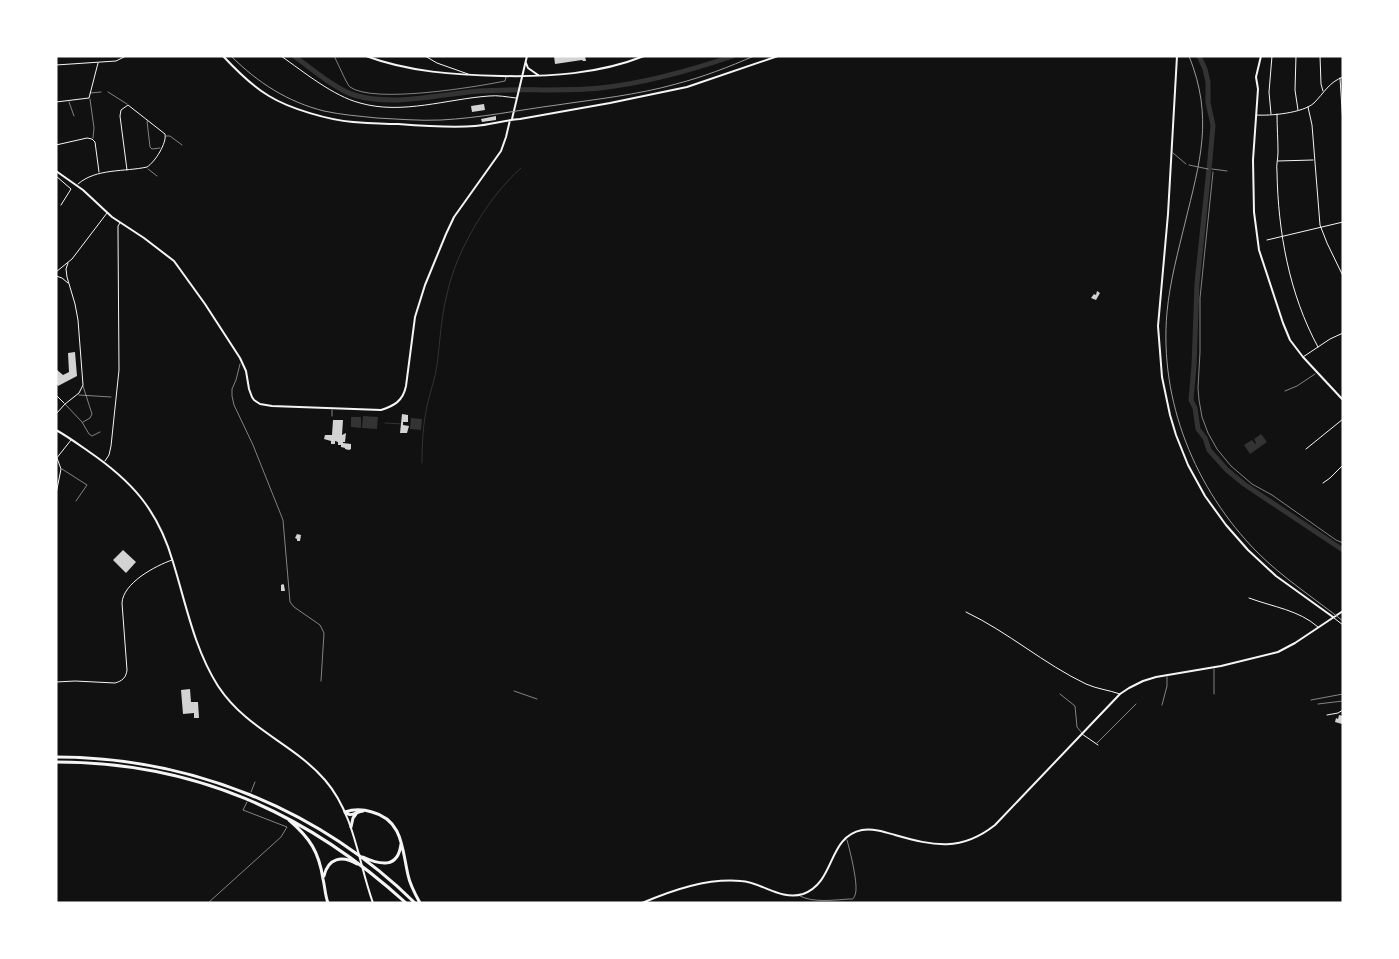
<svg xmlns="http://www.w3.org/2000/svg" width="1399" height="959" font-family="Signika,sans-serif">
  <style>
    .water { fill: #333 }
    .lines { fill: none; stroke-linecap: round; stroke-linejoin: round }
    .stream { stroke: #333; stroke-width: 1 }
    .river { stroke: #333; stroke-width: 5 }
    .building { fill: #d3d3d3 }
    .path { stroke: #f5f5f5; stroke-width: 0.5 }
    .service { stroke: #f5f5f5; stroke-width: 0.5 }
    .minor { stroke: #f5f5f5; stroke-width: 1 }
    .tertiary { stroke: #f5f5f5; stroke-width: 2 }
    .secondary { stroke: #f5f5f5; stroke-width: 2 }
    .motorway { stroke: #f5f5f5; stroke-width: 3 }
    .rail { stroke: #9a9a9a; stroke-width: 1 }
  </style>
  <rect width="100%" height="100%" fill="#111"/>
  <path class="water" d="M363 416 378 417 377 429 362 428Z
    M351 417H361V428L351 427Z
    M411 418 422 419 421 430 410 429Z
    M1261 434 1267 442 1250 454 1244 445 1252 440 1255 444 1256 443 1254 439Z"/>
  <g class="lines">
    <path class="stream" d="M385 423 403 424
      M422 463C422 444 423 424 427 406 430 392 435 379 437 365 440 342 441 318 447 294 456 251 488 197 521 168"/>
    <path class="river" d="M294 56C311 68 335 89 354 95 395 107 438 94 479 91 519 88 560 92 600 88 646 83 689 71 733 56
      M1199 56 1205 69 1208 82V103L1213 125 1210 159 1197 283 1194 366 1191 400 1195 408 1198 429 1205 438 1209 450 1227 470 1244 484 1343 550"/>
  </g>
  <path class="building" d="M554 56H585L586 61H583L582 60 555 64Z
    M484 104 485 110 472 112 471 106Z
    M496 116V120L482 122 481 119Z
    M1097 291 1100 293 1096 300 1091 298 1094 294 1096 295Z
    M75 352 77 376 58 386 56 383V369L63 375 69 372 68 353Z
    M402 414 408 415V422H403V425L409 426 407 433H400Z
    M333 420H343L342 435 346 433 345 442H343V443L351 444V449L349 450 345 449V448L341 447V445H338V442L335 441V444H331V441L324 439 325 435H332Z
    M297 534 301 535 300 541H297V539L295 538Z
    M123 550 136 562 126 573 113 560Z
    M283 584 284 585 285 591H281V585Z
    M190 689 191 702H198L199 718H194V713L183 714 181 690Z
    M1339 715 1343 716 1342 724 1335 722 1336 718 1338 719Z"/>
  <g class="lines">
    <path class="path" d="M1189 165 1208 169
      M1213 172 1200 298V352L1198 388 1199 400 1202 417 1208 433 1217 449 1231 466 1252 484 1272 495 1336 540 1343 543
      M514 691 537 699"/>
    <path class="service" d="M334 56C337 61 347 85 350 87 373 104 476 87 505 81L506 77
      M108 92 127 104
      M90 93 101 92
      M90 99 94 128 93 138
      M69 102 74 116
      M147 121 150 147 152 149 160 148
      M166 136H170L182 145
      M1173 153 1186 164
      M148 169 157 176
      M1212 169 1227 171
      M240 364 236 380 232 389V396L234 405 253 445 283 520 290 602 294 607 320 625 324 633 321 681
      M1285 391 1297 386 1315 374
      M79 395 111 397
      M65 404 82 422 89 434 92 436 100 432
      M332 416V410
      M83 422 90 418 92 414 83 386
      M62 469 87 485 76 501
      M1060 694 1075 706 1077 727 1082 733
      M1214 694V669
      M1311 700 1343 694
      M1318 704 1343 701
      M1162 705 1167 686V677
      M1097 743 1136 704
      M251 792 255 782
      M800 896C813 903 834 900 849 899 853 899 853 900 855 895 859 886 850 851 847 840
      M208 903 281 837 287 827 243 810 247 802"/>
    <path class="minor" d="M281 56C304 72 333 96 360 103 402 115 447 99 489 96 498 95 507 97 516 98
      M425 56 437 63 468 74
      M1296 56 1295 90 1298 110
      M1320 56 1321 84 1323 91
      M56 65 116 61 126 56
      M1340 78 1343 124
      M56 102 89 98 98 63
      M1308 107 1312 125 1320 225 1327 243 1343 276
      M1271 114 1269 92 1272 56
      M1277 114C1277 127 1278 140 1278 152 1278 159 1276 165 1277 172 1278 231 1289 294 1318 347
      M1256 115C1271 116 1303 113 1314 103 1324 93 1329 82 1343 77
      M56 145 87 138 92 139 95 142 99 172
      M1278 161 1313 160
      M1343 165V166
      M56 176 71 189 61 205
      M78 184C96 168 125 172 147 167 155 162 167 143 165 134L128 105 121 110 120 116 127 170
      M1267 240 1343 222
      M56 272 72 259 107 213
      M56 276 62 278 68 283
      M1303 357 1330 339 1343 333
      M56 395 64 403
      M56 414 65 404 79 393 83 385 78 320 75 304 67 277 66 269 68 263
      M1306 449 1343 419
      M56 459 71 440
      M105 461 109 455 111 446 119 370 118 232V226L120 223
      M1323 483 1330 478 1343 465
      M56 494 61 469 57 458
      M1249 598C1273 607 1299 610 1318 627
      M966 612C1008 632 1044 664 1086 684 1097 689 1109 690 1120 694
      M1334 618 1343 625
      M56 682 75 681 115 683C122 681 126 678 127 670L122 603C123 583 155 566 172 560
      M1327 715 1338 713 1343 710
      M1082 734 1098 745"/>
    <path class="tertiary" d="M223 56C237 71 252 86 269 96 290 109 329 120 353 122 368 123 383 124 398 124 424 126 450 128 475 126 490 125 505 120 520 119L610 103 687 87 778 56
      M1177 56 1168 214 1158 326 1162 377 1170 415 1176 435 1188 465 1205 496 1226 525 1248 550 1276 576 1333 617
      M512 119 527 56
      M56 171 83 190 112 217 144 238 174 261 205 304 240 358 246 371 249 389 252 397 254 400 260 404 272 406 381 410C394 406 403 401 406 386L415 317 425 285 446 234 454 217 501 151 506 137 510 120
      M642 903C673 890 707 878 741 881 761 882 781 901 803 894 836 882 827 837 862 830 873 828 885 832 895 835 934 846 961 852 995 825L1098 717 1120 694 1129 688 1143 681 1156 677 1221 666 1278 652 1295 643 1343 611"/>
    <path class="secondary" d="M366 56C409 72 455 75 501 76 549 77 599 74 644 56
      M1261 56 1256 77 1258 89 1253 160 1254 212 1259 250 1283 323 1290 340 1303 357 1343 400
      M526 63 528 68 538 75
      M56 430C67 436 78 444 88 451 132 481 158 510 173 562 186 604 194 648 218 686 247 730 293 743 325 780 355 815 358 862 373 903"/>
    <path class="motorway" d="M56 757C190 757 319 809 415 903
      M56 762C193 762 306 812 406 903
      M345 812C354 809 362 809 372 812 403 820 402 849 408 875 410 885 415 894 420 903
      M345 812C350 818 356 812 363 811
      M289 820C310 838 319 852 323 879 325 887 325 895 328 903
      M351 827 353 818 356 814
      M363 857C380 865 398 869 401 844
      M324 876C328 858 342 855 357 864"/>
    <path class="rail" d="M231 56C258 83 288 102 324 111 342 115 359 116 377 118 398 119 420 121 441 120 480 118 519 110 557 105 597 99 637 95 676 84 703 77 729 67 754 56
      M1189 56C1214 118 1200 161 1185 223 1178 252 1170 281 1167 312 1159 401 1195 489 1257 552 1283 578 1314 598 1343 621"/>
  </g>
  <rect width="1399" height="959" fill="none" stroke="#ffffff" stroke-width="115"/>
</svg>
